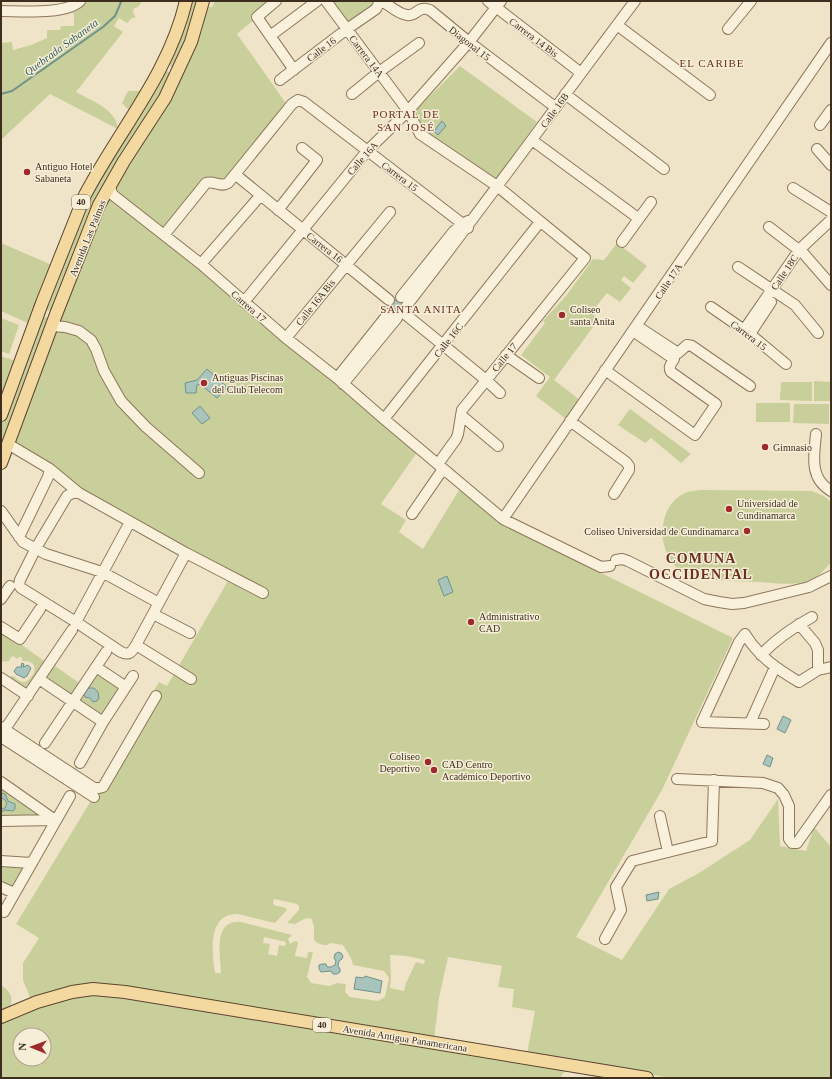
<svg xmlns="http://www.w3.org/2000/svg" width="832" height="1079" font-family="Georgia,serif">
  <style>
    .green { fill: #c9cf9b; fill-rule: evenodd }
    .water { fill: #a9c4bc; stroke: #6f938a }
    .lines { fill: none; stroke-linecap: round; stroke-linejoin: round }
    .stream { stroke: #6f938a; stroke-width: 2 }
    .minor-casing { stroke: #8d765c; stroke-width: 12 }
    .major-casing { stroke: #5b4430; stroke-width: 14 }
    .minor { stroke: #faf1dc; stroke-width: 10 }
    .major { stroke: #f3d9a0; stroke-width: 12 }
    .poi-dot { fill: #9e2a2b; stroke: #f7eed8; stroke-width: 1.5 }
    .labels { text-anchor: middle; stroke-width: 3; stroke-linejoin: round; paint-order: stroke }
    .shield { fill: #f7eed8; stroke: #756857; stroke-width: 1 }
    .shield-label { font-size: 9px; font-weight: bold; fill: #3d2e20 }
    .street-label { font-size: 10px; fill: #3d2e20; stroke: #f7eed8 }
    .poi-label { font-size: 10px; fill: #3d2e20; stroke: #f7eed8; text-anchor: start }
    .water-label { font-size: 11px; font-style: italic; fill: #2f5d5a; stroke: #f7eed8 }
    .neighbourhood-label { font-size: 11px; letter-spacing: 1px; fill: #6b2e1e; stroke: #f7eed8 }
    .district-label { font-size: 14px; font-weight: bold; letter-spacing: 1px; fill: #6b2e1e; stroke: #f7eed8 }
  </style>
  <rect width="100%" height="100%" fill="#f0e4c8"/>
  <path class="green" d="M84 1H141C141 5 138 8 134 8L133 13 135 15V18H132L127 23 119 18 114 26 123 32 76 92C91 101 116 108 118 129L50 94 1 140V41L2 43 12 42 13 50 31 45 47 38V30H60L61 26H74V15L71 10Z
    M190 1H199L187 41 174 67 172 68 169 64Z
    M215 1H272L255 19 237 34 288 106 227 180 214 179 163 231 115 193 113 188 206 7H212Z
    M328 1H378L347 27Z
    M460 66 537 122 496 179 424 131 414 112Z
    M167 71 170 73 51 311H49L45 308 88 196 165 72Z
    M128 91H143L130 111 122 103Z
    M109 197 200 266 418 451 381 504 406 520 399 532 423 549 461 487 497 518 496 521 733 638 662 790 576 937 622 960 669 889 699 873 750 840 778 799 780 846 806 851 814 827 831 847V1078H672L527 1054 535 1011 512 1007 514 989 498 987 502 966 448 957 439 998 434 1039 126 988 31 1000 23 980V963L39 938 16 924 92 799 99 784 159 682 167 686 224 588 231 574 79 490 12 444 62 310ZM274 899 297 904 299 906V910L287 923 295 924 304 919 311 918 314 926V940C318 944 321 945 327 945L330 943 343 945 351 958 353 965 384 971 389 978 385 997 378 1001 350 997 345 992 346 984 337 983 329 986 311 983 307 977 313 952H308L307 958 295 956 298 942 295 941 290 944 288 939 292 935 241 922C213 919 220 954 221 973H215C212 953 207 913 238 914L275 923 287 910 286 908 274 905 273 903ZM264 937 286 942 285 946 279 945 277 956 268 954 270 944 263 943ZM390 955 407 956 425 960 424 964 416 962 406 983 404 991 390 988 391 979Z
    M1 243 52 265 30 324 1 311Z
    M617 243 647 266 633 283 624 276 621 280 631 288 620 302 607 293 591 313 599 319 554 380 580 400 566 419 536 396 550 377 521 355 545 323 543 321 566 296 593 259 604 260Z
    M46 317 49 320 1 452V426L40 320 42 318Z
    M1 318 19 325 9 354 1 351Z
    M1 356 16 361 1 403Z
    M814 381 831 382V401H814Z
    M781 382H812V401L780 400Z
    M756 403H790V422H756Z
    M794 404H829V424L793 423Z
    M630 409 691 454 681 463 651 438 645 443 618 425Z
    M700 490 812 491 824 496 831 502V562C825 569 818 579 808 581 793 586 775 583 760 582 742 581 723 581 705 579 699 579 690 577 685 574 656 557 654 508 685 493 689 491 695 491 700 490Z
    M1 630 47 663 27 693 1 675V671L8 677 13 676C16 678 19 682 24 682 32 681 44 660 22 661V657H19L18 659 12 656 9 661 1 662Z
    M52 664 81 684 72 698 42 678Z
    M97 670 123 687 102 718 76 701ZM90 688 95 689 99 694 90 698 85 697 84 693 87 689Z
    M1 787 46 817H1Z
    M1 866 26 867 13 889 1 883Z
    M1 986C9 988 16 1001 8 1008 7 1008 2 1010 1 1011Z
    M93 994 124 996 566 1069 560 1078H1V1022L52 1002ZM20 1035H44V1059H20Z"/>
  <path class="water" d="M442 121 446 126 438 135 434 131Z
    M390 307a7 7 0 1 1 14 0a7 7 0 1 1-14 0Z
    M207 369 227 387 217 398 200 384 197 385 196 393H186L185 383 197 380Z
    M200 406 210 418 202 424 192 413Z
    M447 576 453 592 444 596 438 580Z
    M22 663 24 664 23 667 28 665 31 668 27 676 24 678 16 674 14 671 17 667H22L21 664Z
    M89 688H94L98 692 99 698 97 701 93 702 90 698 85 697 84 693Z
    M783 716 791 720 785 733 777 729Z
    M767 755 773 758 770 767 763 764Z
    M1 793 5 794 8 801 15 804V809L13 811 5 810 1 812V809L5 808 7 803 4 799 1 798Z
    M659 892 658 899 647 901 646 895Z
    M338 952 341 953 343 956 342 959 339 961 338 966 340 969V972L337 974H333L331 971 321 972 319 969V965L322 964H326L327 967H331L335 965 336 961 334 958 335 954Z
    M365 976 382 981 380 993 354 989 356 977 364 978Z"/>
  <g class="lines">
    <path class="stream" d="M1 94 12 91 103 27 115 16 121 2 120 1"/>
    <g class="minor-casing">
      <path id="minor" d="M276 1 257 17 294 70
        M326 1 408 111 420 134 497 186 585 258 462 410 458 434 456 439 438 464
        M382 1C389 5 398 14 407 15 417 17 417 5 430 10L469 42 555 107
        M488 1 581 73
        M1 11C21 11 65 15 80 1
        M617 25 710 95
        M728 29 751 1
        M270 36 317 1
        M280 80 347 29 376 9 380 1
        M352 94 379 72 419 43
        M565 94 664 169
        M820 125 831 110
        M532 140 638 218
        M817 149 831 165
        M236 175 389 300
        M110 186 111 191 113 195 201 264 286 338 337 378 384 419 503 519 601 567 610 566
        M793 188 831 212
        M278 210 317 160 302 148
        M769 227 804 254 831 285
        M164 235 206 183C214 180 220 188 228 183L292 104 298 100 304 102 468 228
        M622 242 651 202
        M201 264 260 196
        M738 267 795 305 818 333
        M401 297 454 231 463 224 468 221
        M244 302 367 151 408 111 469 42 501 1
        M407 305C485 205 559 102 635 1
        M711 307 750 334 786 364
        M405 314 486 380 500 393
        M52 326 65 327 79 331 91 340 96 349 104 371 121 401 146 427 199 473
        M637 326 678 353 687 345 692 346 750 386
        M744 330 799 250 831 220
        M750 334 771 302
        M286 338 390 212
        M506 355 539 378
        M605 370 695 435 716 404 671 372C668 367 671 364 674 359L633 331
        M337 378 388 314
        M343 384 397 318
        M461 415 498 446
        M384 419 540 222
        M570 421 626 462 629 466V470L614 494
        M816 434C814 456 809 478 831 491
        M8 444 50 469 48 477 19 537
        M50 469 79 493
        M1 511 23 542 46 554 102 572 159 603
        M412 514 443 469
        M503 519 831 43
        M186 553 136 645C132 652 129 656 121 652L76 622 21 588 19 585 20 580 36 548 67 496C71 493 74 492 79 493L186 553 263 593
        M616 560 622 559 628 561 704 599 719 602 732 604 744 603 809 587 831 576
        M1 599 10 586
        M153 614 190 633
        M76 622 130 522
        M799 624 815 643 818 650V670
        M1 627 20 639 40 609
        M136 645 191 679
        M761 655C776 639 792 628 812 617
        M96 667 126 687
        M1 678 28 696
        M39 679 103 722
        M750 723 775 667
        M764 724 702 722 739 642 745 634C758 656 777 669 799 682L818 670 831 667
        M1 727 94 788H99L103 787 156 696
        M5 729 72 630
        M1 737 94 797
        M45 743 106 652
        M80 763 103 722 133 676
        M677 779 763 783 778 788 784 795 789 806V839L792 843H797L831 795
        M1 782 55 820
        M660 816 668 852
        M1 821 55 820
        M1 861 31 863
        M1 887 14 893
        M4 912 70 796
        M605 939 621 910 616 887 632 861 712 841 714 780"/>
    </g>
    <g class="major-casing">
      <path id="major" d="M1 415 42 303 85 195C119 130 169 74 186 1
        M1 463 55 317 99 205 124 161 165 98 191 42 203 1
        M1 1017 37 1002 72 992 93 989 125 992 647 1078"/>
    </g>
    <use href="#minor" class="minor"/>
    <use href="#major" class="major"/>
  </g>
  <g class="poi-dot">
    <circle cx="27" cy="172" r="4"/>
    <circle cx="562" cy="315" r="4"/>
    <circle cx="204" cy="383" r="4"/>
    <circle cx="765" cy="447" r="4"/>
    <circle cx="729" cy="509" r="4"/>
    <circle cx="747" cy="531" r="4"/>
    <circle cx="471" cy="622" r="4"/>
    <circle cx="428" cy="762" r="4"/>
    <circle cx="434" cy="770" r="4"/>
  </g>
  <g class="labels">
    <g class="shield">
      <rect x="72" y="195" width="18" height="14" rx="3"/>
      <rect x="313" y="1018" width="18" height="14" rx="3"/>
    </g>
    <g class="shield-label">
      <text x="81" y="205">40</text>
      <text x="322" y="1028">40</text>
    </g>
    <g class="street-label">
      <text transform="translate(534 37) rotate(37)" y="4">Carrera 14 Bis</text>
      <text transform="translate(470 43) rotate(38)" y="4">Diagonal 15</text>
      <text transform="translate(321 49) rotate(-37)" y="4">Calle 16</text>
      <text transform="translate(367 56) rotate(53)" y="4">Carrera 14A</text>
      <text transform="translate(554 110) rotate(-54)" y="4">Calle 16B</text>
      <text transform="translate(362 158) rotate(-49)" y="4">Calle 16A</text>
      <text transform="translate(400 176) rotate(37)" y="4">Carrera 15</text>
      <text transform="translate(87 238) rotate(-68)" y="4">Avenida Las Palmas</text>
      <text transform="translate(325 247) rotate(38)" y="4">Carrera 16</text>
      <text transform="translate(784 272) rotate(-56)" y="4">Calle 18C</text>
      <text transform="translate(668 281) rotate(-56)" y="4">Calle 17A</text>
      <text transform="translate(315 302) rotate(-51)" y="4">Calle 16A Bis</text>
      <text transform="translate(249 306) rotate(41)" y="4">Carrera 17</text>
      <text transform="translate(749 335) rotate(37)" y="4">Carrera 15</text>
      <text transform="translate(448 340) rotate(-52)" y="4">Calle 16C</text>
      <text transform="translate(504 357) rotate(-51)" y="4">Calle 17</text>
      <text transform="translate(405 1038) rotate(9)" y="4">Avenida Antigua Panamericana</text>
    </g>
    <g class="poi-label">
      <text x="35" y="170">Antiguo Hotel<tspan x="35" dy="12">Sabaneta</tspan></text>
      <text x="570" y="313">Coliseo<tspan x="570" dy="12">santa Anita</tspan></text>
      <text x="212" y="381">Antiguas Piscinas<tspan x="212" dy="12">del Club Telecom</tspan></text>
      <text x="773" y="451">Gimnasio</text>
      <text x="737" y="507">Universidad de<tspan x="737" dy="12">Cundinamarca</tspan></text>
      <text x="739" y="535" text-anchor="end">Coliseo Universidad de Cundinamarca</text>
      <text x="479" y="620">Administrativo<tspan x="479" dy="12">CAD</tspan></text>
      <text x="420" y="760" text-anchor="end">Coliseo<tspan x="420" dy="12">Deportivo</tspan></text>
      <text x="442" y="768">CAD Centro<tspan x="442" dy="12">Académico Deportivo</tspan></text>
    </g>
    <g class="water-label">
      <text transform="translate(61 47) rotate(-36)" y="4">Quebrada Sabaneta</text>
    </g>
    <g class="neighbourhood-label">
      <text x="712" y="67">EL CARIBE</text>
      <text x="406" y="118">PORTAL DE<tspan x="406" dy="13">SAN JOSÉ</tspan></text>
      <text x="421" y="313">SANTA ANITA</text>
    </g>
    <g class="district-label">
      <text x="701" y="563">COMUNA<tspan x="701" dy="16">OCCIDENTAL</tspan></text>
    </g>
  </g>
  <rect width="832" height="1079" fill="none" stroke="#3d2e20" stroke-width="4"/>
  <g transform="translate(32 1047) rotate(271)"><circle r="19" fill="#f7eed8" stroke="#ada18e"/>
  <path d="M0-3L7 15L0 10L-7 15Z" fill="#9e2a2b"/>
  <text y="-6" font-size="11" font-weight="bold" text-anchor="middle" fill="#3d2e20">N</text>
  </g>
</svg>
